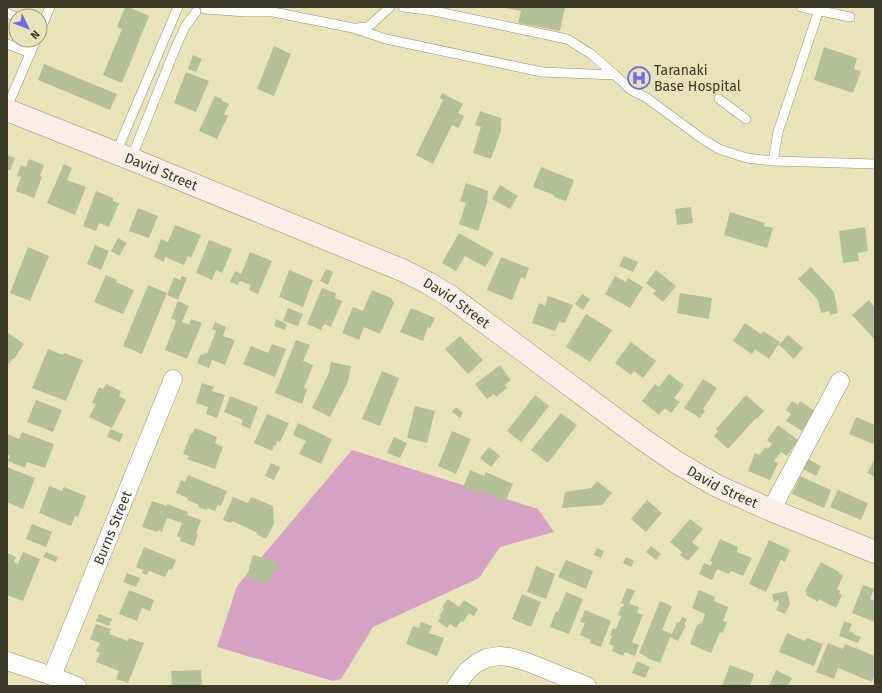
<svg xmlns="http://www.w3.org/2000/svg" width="882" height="693" font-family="'Fira Sans',sans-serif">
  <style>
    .green { fill: #d7a3c4 }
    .building { fill: #b5c099 }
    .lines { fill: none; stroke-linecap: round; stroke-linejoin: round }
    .lane-casing { stroke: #99946d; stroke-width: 10 }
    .street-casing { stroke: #99946d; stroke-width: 19 }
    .secondary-casing { stroke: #99946d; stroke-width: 23 }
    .lane { stroke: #fff; stroke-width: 9 }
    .street { stroke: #fff; stroke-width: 18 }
    .secondary { stroke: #fbeee9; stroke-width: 22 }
    .labels { text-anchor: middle; stroke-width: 3; stroke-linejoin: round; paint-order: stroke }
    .poi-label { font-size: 14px; fill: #3c3a29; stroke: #e8e3b9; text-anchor: start }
    .street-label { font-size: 14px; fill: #3c3a29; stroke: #e8e3b9 }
  </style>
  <rect width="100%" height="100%" fill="#e8e3b9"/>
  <path class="green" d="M352 450 538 509 554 532 500 547 479 578 373 627 341 679 333 681 217 647 237 586Z"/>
  <path class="building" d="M125 7H128L149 16 122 83 103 75 122 29 117 27Z
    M506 7H565L560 31 518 23 521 11 506 8Z
    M274 46 291 54 274 96 257 89Z
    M824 47 857 58 854 69 861 71 853 93 814 80Z
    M193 55 202 59 196 72 188 69Z
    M44 64 117 94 110 110 38 80Z
    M186 72 209 81 196 112 174 103Z
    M442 93 463 104 458 113 464 116 459 128 452 125 433 164 416 155 443 100 440 98Z
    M215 96 222 99V101L229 104 224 114 228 116 217 139 199 131Z
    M480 111 501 118V131L491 159 473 153 481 127 475 125Z
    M7 155 15 158 10 171 7 169Z
    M29 159 44 165 40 176 42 177 34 198 16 191 21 177 17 176 21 165 26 167Z
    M64 164 72 168 67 180 86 187 75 215 47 203Z
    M541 167 574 180 566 201 554 197V195L533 187Z
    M466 183 488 191 487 203 478 231 459 224 466 203 460 201Z
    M500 185 518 196 510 209 492 199Z
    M96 191 113 198V201L119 203 109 227 99 223 96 231 83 226Z
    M691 207 693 223 677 225 675 209Z
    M138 208 158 216 149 238 129 231Z
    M730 212 765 223 764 226 773 228 767 248 724 235Z
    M175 225 201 235 191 258 188 256 184 265 165 257 164 262 154 257 161 239 168 242Z
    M865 227 868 251 858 253 859 261 843 263 839 231Z
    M459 233 494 253 485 267 465 256 456 271 442 263Z
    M118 238 127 243 119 256 111 251Z
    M209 240 232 249 222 273 216 270 212 280 196 273Z
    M95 245 109 251 101 270 87 264Z
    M28 247 49 256 30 301 10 293Z
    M250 252 272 261 258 294 249 290 251 285 240 281 238 285 230 282 235 271 241 274Z
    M624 256 638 262 633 272 619 266Z
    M501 257 529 268 525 279 521 277 512 300 487 290Z
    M811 267 834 292 838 313 830 315 829 311 821 313 818 300 798 279Z
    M326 269 333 272 328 285 320 281Z
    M289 270 313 280 303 307 279 297Z
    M656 270 676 286 663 302 653 294 656 291 646 283Z
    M106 275 117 280 116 282 134 290 123 314 94 302Z
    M182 276 187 278 178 300 167 295 174 277 180 280Z
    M615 276 626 282 628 278 643 287 630 308 605 294Z
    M148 285 167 293 142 354 123 346Z
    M322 288 336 293 335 298 342 301 331 327 324 324 321 330 307 324Z
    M372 290 391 298 394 303 380 334 364 327 359 340 342 333 353 307 363 311Z
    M680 293 712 298 709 319 677 313Z
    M582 294 590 299 583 310 575 304Z
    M548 296 573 305 565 323 559 322 555 331 532 323 539 303 545 306Z
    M869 300 875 308V340L852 315Z
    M178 301 189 306 182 322 189 325 191 319 202 323 187 359 165 350 176 321 171 318Z
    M288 308 303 314 298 326 283 321Z
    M411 308 435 318 430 328 428 327 423 341 400 332Z
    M586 314 612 330 601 347H600L590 362 566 347Z
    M276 319 287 324 285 330 274 326Z
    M215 322 226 327 223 336 235 340 225 365 212 360 209 368 197 363 201 354 203 355 204 353 207 354 216 331 212 329Z
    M745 323 761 334 763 331 780 342 769 359 755 349 752 354 733 341Z
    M7 332 24 344 14 359H12L10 363 7 364Z
    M788 335 803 348 794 359 779 345Z
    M460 336 483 360 468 374 445 349Z
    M296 340 310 345 303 361 313 365 304 388 307 389 302 404 275 393Z
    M631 342 656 361 643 378 634 371 631 375 615 363Z
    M272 344 286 349 275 377 243 364 251 346 268 353Z
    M48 349 63 355 64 353 83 360 66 401 32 388Z
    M331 362 351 366 348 382 330 417 312 408 329 373Z
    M500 365 511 380 505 385 507 388 496 397 494 394 487 399 475 384Z
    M382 371 399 378 380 426 362 419Z
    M669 374 684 385 674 398 680 402 671 413 665 408 659 415 642 401 655 384 659 387Z
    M703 379 717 388 703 409 705 411 700 418 684 408Z
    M202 383 214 387 212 391 225 395 217 418 206 414 208 407 196 403Z
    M106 384 121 391 119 396 126 400 112 428 89 417 96 404 92 403 99 387 103 389Z
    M535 395 549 406 521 442 507 431Z
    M746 395 764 411 757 419 756 418 728 449 714 436 718 431 716 429Z
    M230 396 258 407 250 429 241 425 243 420 224 412Z
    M36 400 62 410 53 432 27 422Z
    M792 401 798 405 800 401 815 411 802 431 786 421 791 414 786 410Z
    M415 406 435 411 427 443 407 438Z
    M456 407 463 413 460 418 452 412Z
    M561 413 577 425 548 463 531 450Z
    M267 414 289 423 280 442 277 441 276 446 274 445 272 451 254 443Z
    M856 417 875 425V439L873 444 849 434Z
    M298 423 332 439 321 464 299 454 306 441 293 435Z
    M778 425 798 440 787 456 781 452 774 461 778 463 770 480 748 471 755 453 759 455 766 447 768 449 772 444 767 440Z
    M195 428 217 437 215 443 223 447 215 469 187 459 189 456 183 454 191 433 192 434Z
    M110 429 123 434 120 442 107 437Z
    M452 431 471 439 456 474 438 466Z
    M22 432 54 444 45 468 27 462 25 468 8 461 10 456 7 454V434L19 439Z
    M394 437 407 443 400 458 387 453Z
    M489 447 500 456 491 467 480 458Z
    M808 459 821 466 816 476 803 469Z
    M874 461H875V477L867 473Z
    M271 463 280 467 274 480 265 476Z
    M7 467 35 478 23 509 7 502Z
    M470 470 484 476 486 472 513 484 505 502 478 490 477 494 463 488Z
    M188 475 227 491 221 506 218 505 215 511 207 508V510L198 507 199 505 187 500 188 498 176 493 181 480 185 482Z
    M800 476 831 490 824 508 792 494Z
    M597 481 612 493 602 505 562 508 565 492 591 488Z
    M49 486 62 491 64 487 86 496 78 517 75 516 71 526 39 513Z
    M838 490 868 503 861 520 830 507Z
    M233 497 248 503 251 497 273 506 274 524 266 539 258 535 256 532 232 521 231 523 223 520Z
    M647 500 662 513 646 532 631 519Z
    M152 501 167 506V504L188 512 187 515 201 520 196 534H198L194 546 180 541 181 538 177 536 182 523 167 518 162 532 158 530 157 532 142 527Z
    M690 519 703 529 692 542 699 548 688 561 680 555 682 552 670 542Z
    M32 524 52 532 46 547 26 539Z
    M720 539 738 547 737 552 752 558 743 576 731 571 729 574 717 569 712 580 699 574 704 563 711 566 712 562 710 561Z
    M769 540 790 550 785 562 781 560 766 592 749 584Z
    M651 546 661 554 656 560 646 552Z
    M144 547 176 560 172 570 169 569 165 577 149 571 147 575 142 573 143 570 136 567Z
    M597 548 604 551 601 558 594 555Z
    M23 552 40 559 23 601 7 595V553L16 557 14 562 18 564Z
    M46 552 58 557 56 562 43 557Z
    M253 555 278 562 275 572H272L269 584 250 579V578L247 576Z
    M626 557 634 561 631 567 623 563Z
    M566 560 593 571 586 589 558 577Z
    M821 562 839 572V573L843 576 837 589 840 591 839 594 842 595 836 608 819 599 818 602 806 595 807 592 805 591Z
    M536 566 555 574 546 599 527 592Z
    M127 573 140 578 136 587 123 582Z
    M863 585 874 589 870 599 875 601V622L852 613Z
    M627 588 635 591 629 604 639 607 637 613 643 615 632 642 639 645 635 656 625 652 623 656 612 651 614 646 609 644 612 636 610 635 613 628 616 629 621 616 618 615 621 607H623L624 604 621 603Z
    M129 590 154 600 150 611 142 608 137 621 119 614Z
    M699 590 715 597 714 601 728 607 723 621 727 622 723 633 720 632 711 653 690 644 697 625 702 623 705 614 692 608Z
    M787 591 790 604 785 614 776 610 779 604 778 600 774 602 772 594Z
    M566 592 583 599 569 634 550 627 556 611 558 612Z
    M522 594 541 602 531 627 512 619Z
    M448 599 459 607 464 600 478 609 474 616 469 613 463 622 461 621 456 628 450 624 447 628 438 621 441 617 439 616 444 609 442 607Z
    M660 601 672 606 662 630 672 634 677 622 679 623 682 617 687 619 684 625 686 626 678 641 670 637 660 663 647 658V657L639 653Z
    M585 610 611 621 601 647 590 643 591 640 580 635 585 623 580 622Z
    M99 614 112 619 109 626 96 621Z
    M844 621 852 624 849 631 854 633 853 634 861 637 858 643 839 636Z
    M421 622 432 626 429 633 444 638 437 656 406 644 413 626 419 628Z
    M96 624 111 629 109 634 128 641 129 638 144 643 128 683 116 679 119 671 96 662 100 653 96 651 100 643 90 639Z
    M787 633 805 641 807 638 823 644 814 666 779 652Z
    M828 643 843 649 845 644 875 656V673L872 682 838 668 834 679 816 672Z
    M637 661 650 667 645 678 632 673Z
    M730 665 754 674 750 686H722Z
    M201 670 202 686H172L171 671Z
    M776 670 792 678 788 686H769Z"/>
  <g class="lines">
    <g class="lane-casing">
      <path id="lane" d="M262 7 273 12 353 28 386 39 542 72 615 75 631 90 647 98 701 138 719 149 734 154 747 158 773 161 875 164
        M403 7 434 11 567 39 591 54 615 75
        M801 7 850 17
        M205 9 246 12H270
        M7 13 16 17
        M356 28 368 27 390 7
        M40 31 50 7
        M7 44 31 53
        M719 99 746 119
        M7 107 36 40
        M116 153 178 7
        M131 159 175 49 185 27 196 12
        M773 161 778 132 820 7"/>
    </g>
    <g class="street-casing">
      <g id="street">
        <path d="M771 510 840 381"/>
        <path d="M7 661 52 676 77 686"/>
        <path id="s1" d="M52 676 173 379"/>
        <path d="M456 686 468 670 477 663 487 658 499 656 509 657 527 662 587 686"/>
      </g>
    </g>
    <g class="secondary-casing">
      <g id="secondary">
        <path id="s2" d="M7 110 131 159 402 270 428 283 451 297 641 438 676 462 717 486 771 510 875 552"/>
      </g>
    </g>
    <use href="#lane" class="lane"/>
    <use href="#street" class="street"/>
    <use href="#secondary" class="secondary"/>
  </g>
  <defs>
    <g id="hospital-ring" transform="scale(1.15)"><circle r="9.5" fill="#e8e3b9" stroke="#706ce6" stroke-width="1.5"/><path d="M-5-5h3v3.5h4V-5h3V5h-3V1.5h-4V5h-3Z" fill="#706ce6"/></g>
  </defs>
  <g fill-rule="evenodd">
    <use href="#hospital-ring" x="639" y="78"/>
  </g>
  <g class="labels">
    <g class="poi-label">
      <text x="654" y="75">Taranaki<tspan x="654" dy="16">Base Hospital</tspan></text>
    </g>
    <g class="street-label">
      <text dy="5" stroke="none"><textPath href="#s2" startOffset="166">David Street</textPath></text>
      <text dy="5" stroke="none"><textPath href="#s2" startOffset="490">David Street</textPath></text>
      <text dy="5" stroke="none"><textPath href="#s2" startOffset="814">David Street</textPath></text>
      <text dy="5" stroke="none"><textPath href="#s1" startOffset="160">Burns Street</textPath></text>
    </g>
  </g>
  <rect width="882" height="693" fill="none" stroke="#3c3a29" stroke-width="16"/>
  <g transform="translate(28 28) rotate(133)"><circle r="19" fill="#e8e3b9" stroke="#a39f7f"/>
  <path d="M0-3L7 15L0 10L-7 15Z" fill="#706ce6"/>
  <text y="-6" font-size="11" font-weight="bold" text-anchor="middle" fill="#3c3a29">N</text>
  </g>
</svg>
